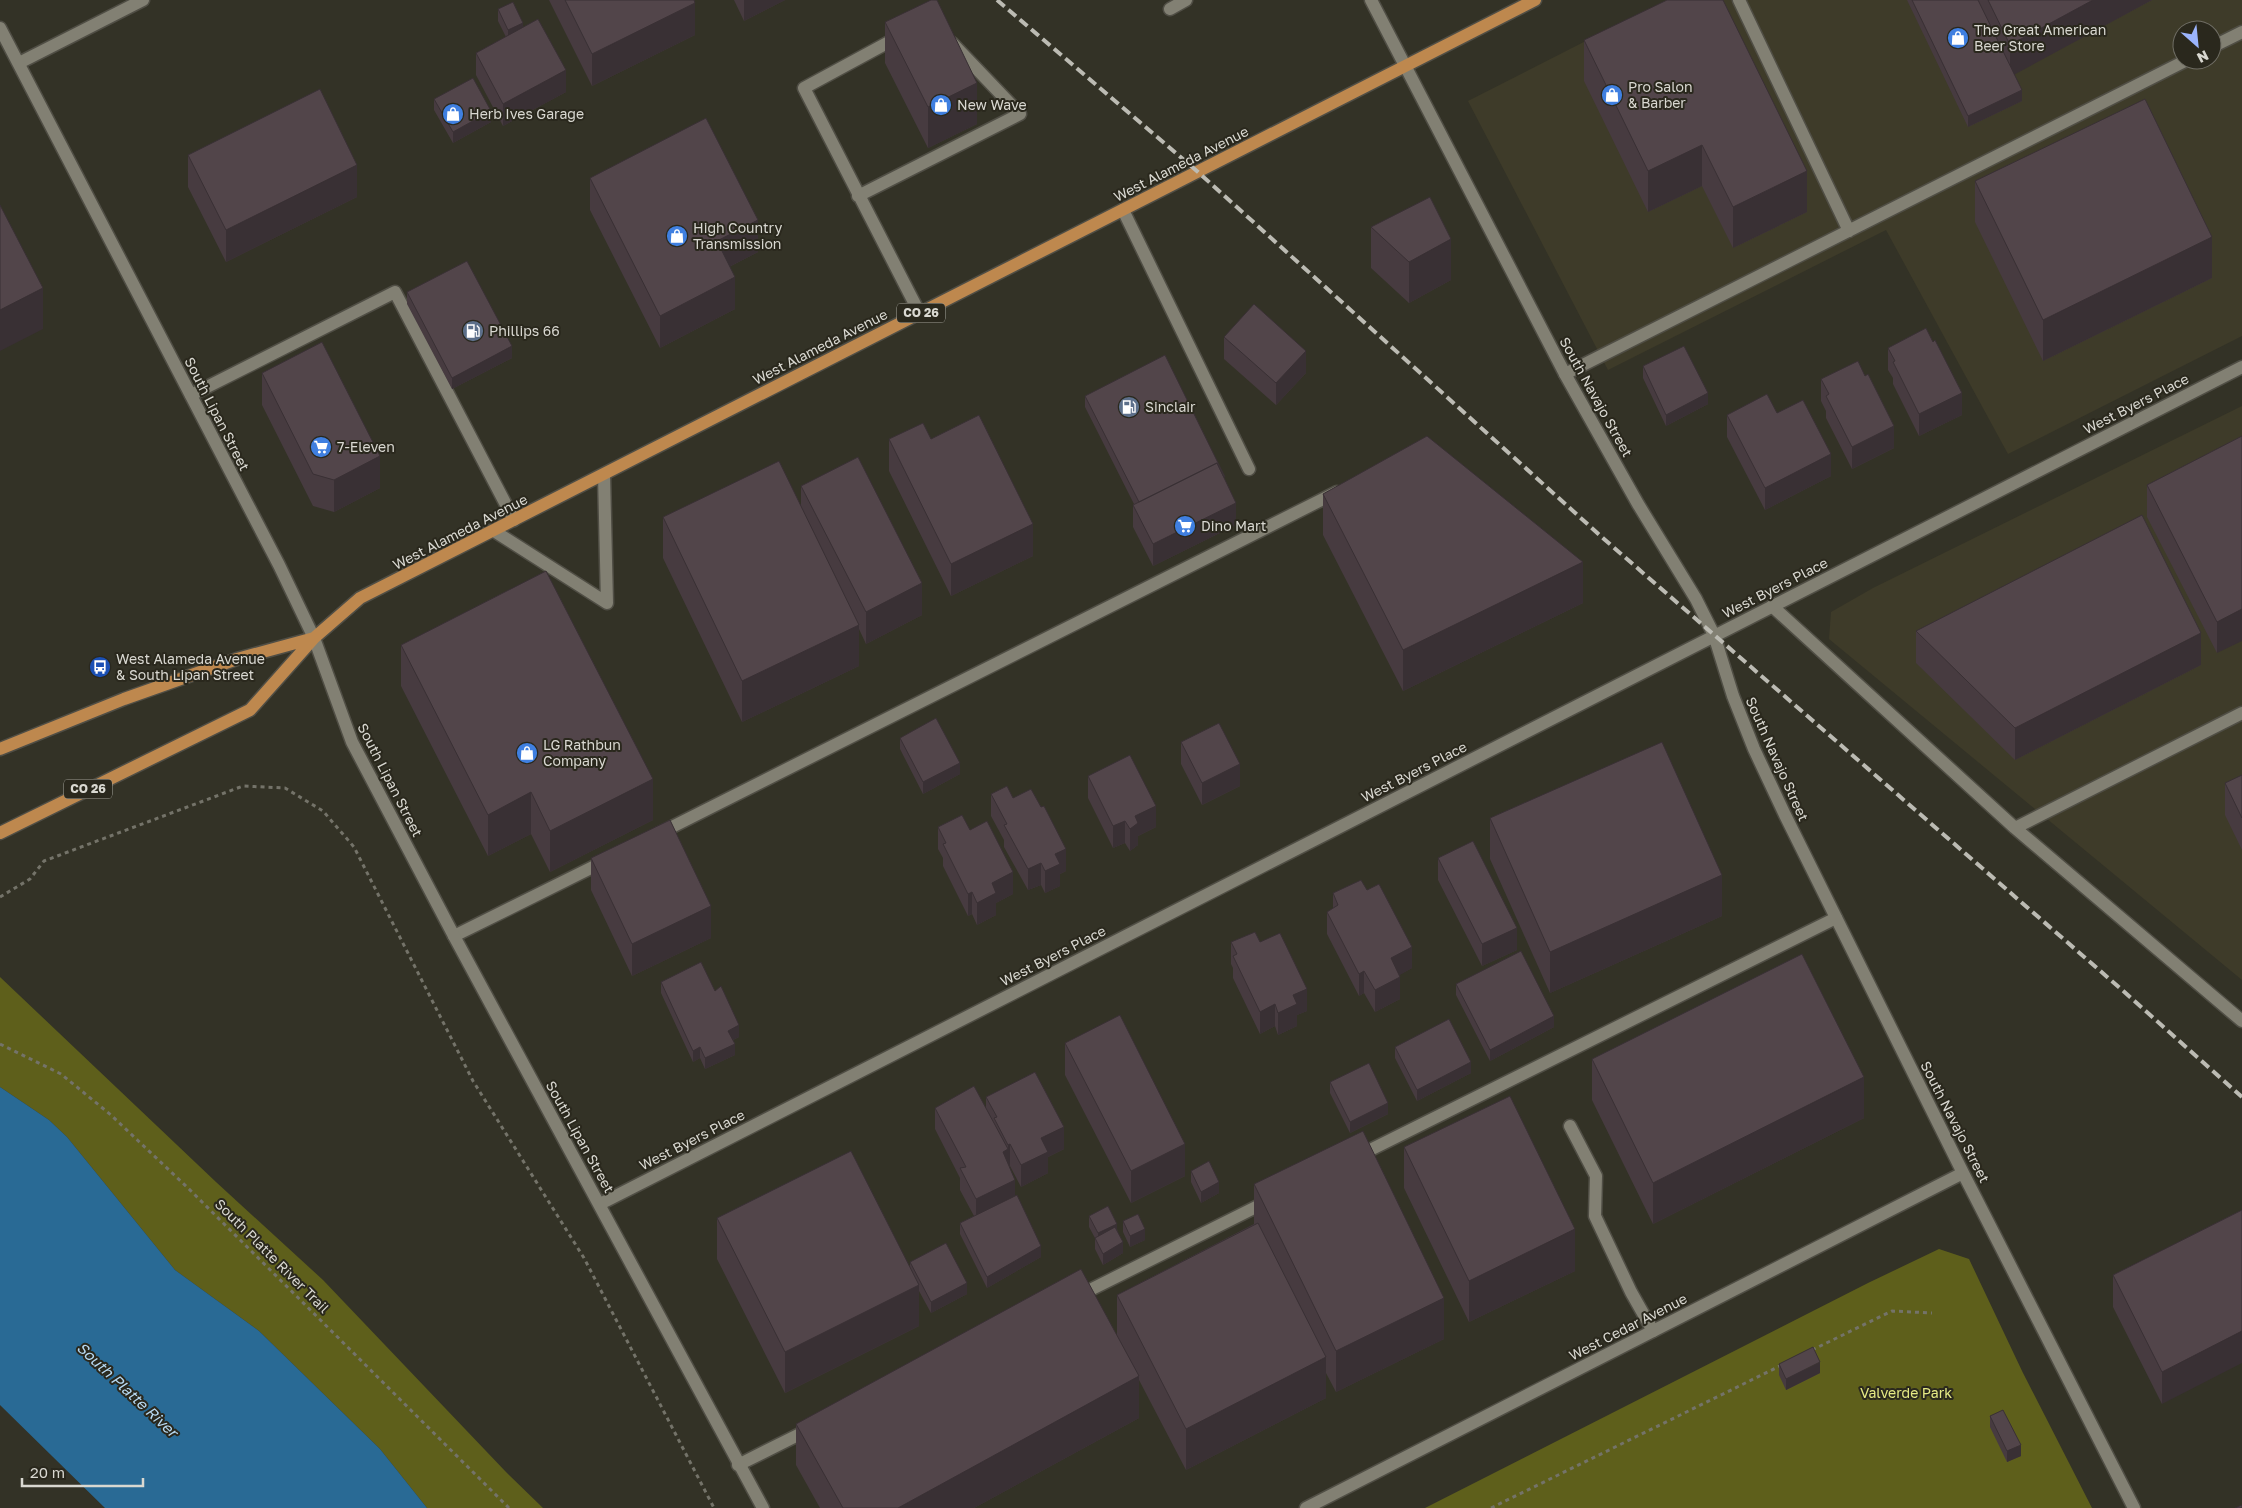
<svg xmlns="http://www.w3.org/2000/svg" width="2242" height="1508" font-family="'Golos Text',sans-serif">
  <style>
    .built { fill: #3e3b29; fill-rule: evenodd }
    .green { fill: #5e5f1b }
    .water { fill: #296a95 }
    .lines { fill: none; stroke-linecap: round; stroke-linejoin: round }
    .service-casing { stroke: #504e45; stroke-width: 15 }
    .minor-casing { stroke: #504e45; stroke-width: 15 }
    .tertiary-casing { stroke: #504e45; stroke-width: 15 }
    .primary-casing { stroke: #504e45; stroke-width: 15 }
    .path { stroke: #747369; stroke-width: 3; stroke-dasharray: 4 4; stroke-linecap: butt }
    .service { stroke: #828073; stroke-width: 12 }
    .minor { stroke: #828073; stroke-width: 12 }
    .tertiary { stroke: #828073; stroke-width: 12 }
    .primary { stroke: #be884e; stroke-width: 12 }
    .rail { stroke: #bcbbb3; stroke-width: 4; stroke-dasharray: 10 5; stroke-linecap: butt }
    .wall { fill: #473b40 }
    .shaded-wall { fill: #393034 }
    .building { fill: #52454a; stroke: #393034 }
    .labels { text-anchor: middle; stroke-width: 4; stroke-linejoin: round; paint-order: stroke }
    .shield { fill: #2a281d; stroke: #a4a39b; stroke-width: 1 }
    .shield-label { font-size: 12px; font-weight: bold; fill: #d9d8d1 }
    .poi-label { font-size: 14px; fill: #d9d8d1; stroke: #2a281d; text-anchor: start }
    .street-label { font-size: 14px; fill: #d9d8d1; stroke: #2a281d }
    .park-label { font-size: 14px; fill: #e6ea84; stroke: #2a281d }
    .water-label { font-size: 15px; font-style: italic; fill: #b8daf3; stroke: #2a281d }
  </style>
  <rect width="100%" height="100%" fill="#333226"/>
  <path class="built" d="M1666 0H2242V336L2008 454 1886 230 1608 370 1468 101ZM2182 30H2212V60H2182Z
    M2242 406V980L1829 639 1831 612 1873 588Z"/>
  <path class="green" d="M0 977 216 1182 323 1280 506 1472 543 1508H427L380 1449 259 1331 175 1270 67 1137 49 1120 0 1087Z
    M1939 1249 1969 1259 2023 1373 2092 1508H1425L1868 1283Z"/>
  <path class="water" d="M0 1087 49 1120 67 1137 175 1270 259 1331 380 1449 427 1508H105L0 1405Z"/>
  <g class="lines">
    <g class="service-casing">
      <path id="service" d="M1739 0 1849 231
        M1170 9 1186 0
        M900 36 804 88 920 314
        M2212 47 2242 32
        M858 196 1020 114 952 43
        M1123 210 1249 469
        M1565 374 2187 60
        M191 395 395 292 514 520
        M604 475 607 603
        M494 531 607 603
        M1772 606 2015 828 2242 1021
        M2015 828 2242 713
        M658 834 1337 492
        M454 936 607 860
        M1570 1126 1596 1176 1595 1216 1631 1292 1653 1331
        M1358 1156 1836 918
        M1076 1297 1268 1201
        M738 1465 812 1428"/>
    </g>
    <g class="minor-casing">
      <path id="minor" d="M1371 0 1565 374 1638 504 1696 599 1714 635 1733 696 1754 749 1785 815 1963 1173 2134 1508
        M19 63 143 0
        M600 1204 2242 367
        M1306 1508 1963 1173"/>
    </g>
    <g class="tertiary-casing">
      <path id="tertiary" d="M0 28 279 565 314 638 352 742 454 936 763 1508"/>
    </g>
    <g class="primary-casing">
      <path id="primary" d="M0 749 124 699 237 659 314 638
        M0 833 250 710 314 638 360 598 1535 0"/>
    </g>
    <path class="path" d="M0 897 30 879 44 861 243 786 285 788 323 811 354 847 473 1081 584 1258 714 1508
      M0 1044 61 1074 111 1115 188 1188 509 1508
      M1812 1350 1892 1311 1932 1313
      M1491 1508 1782 1365"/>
    <use href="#service" class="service"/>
    <use href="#minor" class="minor"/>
    <use href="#tertiary" class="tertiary"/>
    <use href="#primary" class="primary"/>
    <path class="rail" d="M997 0 1198 172 1604 539 2121 989 2242 1097"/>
  </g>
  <path class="wall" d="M549 0H694L695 35 592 86Z
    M734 0H785L744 21Z
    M1907 0H2152L2014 74 2022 101 1968 127Z
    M498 9 523 28 566 92 503 126 476 75V53L506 37 498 21Z
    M885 22 977 124 928 148 885 63Z
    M1584 40 1807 212 1733 248 1702 186 1648 212 1584 81Z
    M434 99 491 122 453 143 434 110Z
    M188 155 357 197 226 262 188 187Z
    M590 178 758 252 729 267 735 309 660 348 590 210Z
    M1975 181 2212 278 2043 361 1975 222Z
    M1371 227 1451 280 1409 303 1371 268Z
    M407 292 512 358 452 389 407 304Z
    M1224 337 1306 373 1276 405 1224 359Z
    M1888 348 1962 415 1919 436 1893 384V378L1888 370Z
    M1643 366 1708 404 1666 426 1643 378Z
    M262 373 380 488 334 512 313 506 262 405Z
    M1821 379 1894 448 1852 469 1826 418V411L1821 401Z
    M1085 396 1225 480 1236 525 1153 566 1133 527V505L1134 504 1085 407Z
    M1777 413 1831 476 1765 510 1727 437V415Z
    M2242 436 2217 653 2147 517V485Z
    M889 439H931L1033 556 951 596 889 471Z
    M801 486 922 615 866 644 859 629V666L742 722 663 558V517L801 506Z
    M1323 494 1583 603 1403 691 1323 535Z
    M1916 631 2201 665 2015 760 1916 663Z
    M401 645 653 820 550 872 531 834 488 856 401 686Z
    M900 738 960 774 923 794 900 749Z
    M1181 742 1240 786 1202 805 1181 764Z
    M2242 775V850L2225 815V783Z
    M1088 776 1156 827 1138 836V845L1130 851 1125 843 1113 848 1088 798Z
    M991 794 1013 798 1066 871 1060 874V886L1045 893 1041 885 1028 890 1004 847V840L991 816Z
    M1490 818 1722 916 1550 993 1490 859Z
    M938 827 970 830 1013 894 996 903V915L977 925 972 914 968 916 943 866V858L938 849Z
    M591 858 711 938 632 976 591 890Z
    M1438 858 1517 950 1482 966 1438 880Z
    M1333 893 1412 968 1399 975 1400 999 1375 1012 1364 993 1359 996 1327 934V912L1333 909Z
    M1231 942H1260L1307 1011 1297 1015V1026L1278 1035 1275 1026 1260 1034 1233 978V968L1231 964Z
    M661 982 715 991 739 1037 733 1040 735 1055 705 1069 700 1058 693 1062 661 993Z
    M1456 984 1554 1027 1490 1061 1456 995Z
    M1065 1043 1185 1176 1131 1203 1065 1075Z
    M1395 1047 1471 1073 1417 1101 1395 1058Z
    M1592 1059 1864 1118 1653 1224 1592 1100Z
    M1330 1082 1388 1114 1350 1133 1330 1093Z
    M986 1097 1064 1149 1048 1157V1173L1021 1187 1010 1166 1009 1167 1015 1196 1041 1257 987 1288 960 1234V1223L974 1216 960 1190V1178L935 1129V1108L986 1109Z
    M1404 1147 1575 1271 1469 1322 1404 1188Z
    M1191 1171 1219 1193 1201 1203 1191 1182Z
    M1254 1184 1444 1339 1336 1392 1326 1373V1398L1186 1470 1139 1380V1418L974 1508H820L796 1465V1424L1117 1335V1295L1254 1224Z
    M2242 1210 2162 1404 2113 1307V1275Z
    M1089 1216 1117 1229 1123 1253 1103 1265 1095 1249V1238L1089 1227Z
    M717 1218 910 1266V1262L967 1294 931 1313 919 1291V1326L785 1393 717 1259Z
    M1123 1221 1145 1240 1130 1247 1123 1232Z
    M1779 1364 1820 1373 1786 1390 1779 1375Z
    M1990 1416 2021 1456 2007 1462 1990 1427Z"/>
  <path class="shaded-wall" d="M744 0H785L744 21Z
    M2093 0H2152L2010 77V45Z
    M695 3V35L592 86V54Z
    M523 23V34L508 41V30Z
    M566 70V92L503 126V104Z
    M977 83V124L928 148V107Z
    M2022 90V101L1968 127V116Z
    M491 111V122L453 143V132Z
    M1702 145V186L1648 212V171Z
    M357 165V197L226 262V230Z
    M1807 171V212L1733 248V207Z
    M758 220V252L717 273V241Z
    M2212 237V278L2043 361V320Z
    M1451 239V280L1409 303V262Z
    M735 277V309L660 348V316Z
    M43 288V329L0 351V310Z
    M512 346V358L452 389V378Z
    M1306 351V373L1276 405V383Z
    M1708 393V404L1666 426V415Z
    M1962 393V415L1919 436V414Z
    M1894 426V448L1852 469V447Z
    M1831 454V476L1765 510V488Z
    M380 456V488L334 512V480Z
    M1236 503V525L1153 566V544Z
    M1033 524V556L951 596V564Z
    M1583 562V603L1403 691V650Z
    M922 583V615L866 644V612Z
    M2242 609V641L2217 653V622Z
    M859 625V666L742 722V681Z
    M2201 633V665L2015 760V728Z
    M960 763V774L923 794V782Z
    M1240 764V786L1202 805V783Z
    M653 779V820L550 872V831Z
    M531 792V834L488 856V815Z
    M1156 806V827L1138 836V845L1130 851V829L1135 816Z
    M1125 821V843L1113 848V826Z
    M1066 849V871L1060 874V886L1045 893V871L1055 854Z
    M1041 863V885L1028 890V869Z
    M1013 872V894L996 903V915L977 925V903L992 883Z
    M1722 875V916L1550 993V952Z
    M972 892V914L968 916V894Z
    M711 906V938L632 976V944Z
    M1517 928V950L1482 966V944Z
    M1412 947V968L1391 980V958Z
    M1364 971V993L1359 996V974Z
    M1400 977V999L1375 1012V990Z
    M1307 989V1011L1297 1015V1026L1278 1035V1013L1293 995Z
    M1275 1004V1026L1260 1034V1012Z
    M1554 1016V1027L1490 1061V1050Z
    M739 1025V1037L728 1042V1031Z
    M735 1044V1055L705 1069V1058Z
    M700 1047V1058L693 1062V1051Z
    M1471 1062V1073L1417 1101V1090Z
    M1864 1077V1118L1653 1224V1183Z
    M1388 1103V1114L1350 1133V1122Z
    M1064 1127V1149L1048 1157V1173L1021 1187V1165L1041 1138Z
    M1010 1144V1166L1008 1167V1145Z
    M1185 1144V1176L1131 1203V1171Z
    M1008 1149V1171L1003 1152Z
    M1015 1180V1202L976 1221V1199Z
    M1219 1182V1193L1201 1203V1192Z
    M1117 1224V1235L1098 1244V1233Z
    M1145 1229V1240L1130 1247V1236Z
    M1575 1229V1271L1469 1322V1281Z
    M1123 1242V1253L1103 1265V1254Z
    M1041 1246V1257L987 1288V1277Z
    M967 1283V1294L931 1313V1302Z
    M919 1285V1326L785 1393V1352Z
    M1444 1298V1339L1336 1392V1351Z
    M2242 1331V1363L2162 1404V1372Z
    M1326 1357V1398L1186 1470V1429Z
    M1820 1362V1373L1786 1390V1379Z
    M1139 1376V1418L974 1508H898Z
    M2021 1445V1456L2007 1462V1451Z"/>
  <path class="building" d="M565 0H694L695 3 592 54Z
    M931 0H937L977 83 928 107 885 22Z
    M1667 0H1723L1807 171 1733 207 1702 145 1648 171 1584 40Z
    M1912 0H1978L2022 90 1968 116Z
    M1988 0H2093L2010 45Z
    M513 2 523 23 508 30 498 9Z
    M538 19 566 70 503 104 476 53Z
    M473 78 491 111 453 132 434 99Z
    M320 89 357 165 226 230 188 155Z
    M2145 99 2212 237 2043 320 1975 181Z
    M706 118 758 220 717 241 735 277 660 316 590 178Z
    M1430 197 1451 239 1409 262 1371 227Z
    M0 205 43 288 0 310Z
    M467 261 512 346 452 378 407 292Z
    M1254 304 1306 351 1276 383 1224 337Z
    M1926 328 1933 342 1935 340 1962 393 1919 414 1893 362 1895 361 1888 348Z
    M322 342 380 456 334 480 313 474 262 373Z
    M1684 346 1708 393 1666 415 1643 366Z
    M1165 355 1225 477H1224L1217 463 1139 502 1085 396Z
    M1858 361 1865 376 1868 374 1894 426 1852 447 1826 396 1829 394 1821 379Z
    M1767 394 1777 413 1803 400 1831 454 1765 488 1727 415Z
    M979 415 1033 524 951 564 889 439 923 423 931 439Z
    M1427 436 1583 562 1403 650 1323 494Z
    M2242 436V609L2217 622 2147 485Z
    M858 457 922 583 866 612 801 486Z
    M779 461 859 625 742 681 663 517Z
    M1217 463 1236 503 1153 544 1133 505Z
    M2142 515 2201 633 2015 728 1916 631Z
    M546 571 653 779 550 831 531 792 488 815 401 645Z
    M936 718 960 763 923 782 900 738Z
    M1219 723 1240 764 1202 783 1181 742Z
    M1662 742 1722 875 1550 952 1490 818Z
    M1130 755 1156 806 1135 816 1138 823 1130 829 1125 821 1113 826 1088 776Z
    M2242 775V818L2225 783Z
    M1007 786 1013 798 1031 789 1041 807 1044 806 1066 849 1055 854 1060 864 1045 871 1041 863 1028 869 1004 825 1007 824 991 794Z
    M962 815 970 830 987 821 1013 872 992 883 996 893 977 903 972 892 968 894 943 844 946 843 938 827Z
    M670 820 711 906 632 944 591 858Z
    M1473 841 1517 928 1482 944 1438 858Z
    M1361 880 1367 890 1379 884 1412 947 1391 958 1400 977 1375 990 1364 971 1359 974 1327 912 1338 905 1333 893Z
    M1255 932 1260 942 1280 933 1307 989 1293 995 1297 1004 1278 1013 1275 1004 1260 1012 1233 956 1237 954 1231 942Z
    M1521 951 1554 1016 1490 1050 1456 984Z
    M1802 954 1864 1077 1653 1183 1592 1059Z
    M701 962 715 991 721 986 739 1025 728 1031 735 1044 705 1058 700 1047 693 1051 661 982Z
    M1120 1015 1185 1144 1131 1171 1065 1043Z
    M1449 1019 1471 1062 1417 1090 1395 1047Z
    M1369 1063 1388 1103 1350 1122 1330 1082Z
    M1035 1072 1064 1127 1041 1138 1048 1152 1021 1165 1010 1144 1008 1145 994 1118 997 1117 986 1097Z
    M974 1086 1008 1149 1003 1152 1015 1180 976 1199 960 1168 966 1167 935 1108Z
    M1510 1096 1575 1229 1469 1281 1404 1147Z
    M1363 1131 1444 1298 1336 1351 1254 1184Z
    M851 1151 919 1285 785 1352 717 1218Z
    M1209 1161 1219 1182 1201 1192 1191 1171Z
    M1017 1195 1041 1246 987 1277 960 1223Z
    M1108 1206 1117 1224 1098 1233 1089 1216Z
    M2242 1210V1331L2162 1372 2113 1275Z
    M1138 1214 1145 1229 1130 1236 1123 1221Z
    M1258 1223 1326 1357 1186 1429 1117 1295Z
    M1115 1227 1123 1242 1103 1254 1095 1238Z
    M946 1243 967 1283 931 1302 910 1262Z
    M1081 1269 1139 1376 898 1508H843L796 1424Z
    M1813 1347 1820 1362 1786 1379 1779 1364Z
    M2003 1410 2021 1445 2007 1451 1990 1416Z
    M2242 1505V1508H2235Z"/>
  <defs>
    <g id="shop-disc" transform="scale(1.125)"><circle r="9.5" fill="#3f7fe0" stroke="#2a281d"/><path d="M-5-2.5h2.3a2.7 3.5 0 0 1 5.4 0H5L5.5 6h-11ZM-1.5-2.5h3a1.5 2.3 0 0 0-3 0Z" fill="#fff"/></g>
    <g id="fuel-disc" transform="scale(1.125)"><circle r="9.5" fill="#5c6f8a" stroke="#2a281d"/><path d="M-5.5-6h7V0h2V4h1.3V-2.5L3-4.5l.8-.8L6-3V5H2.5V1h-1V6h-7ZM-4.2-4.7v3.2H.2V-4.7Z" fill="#fff"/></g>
    <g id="supermarket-disc" transform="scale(1.125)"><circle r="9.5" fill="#3f7fe0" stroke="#2a281d"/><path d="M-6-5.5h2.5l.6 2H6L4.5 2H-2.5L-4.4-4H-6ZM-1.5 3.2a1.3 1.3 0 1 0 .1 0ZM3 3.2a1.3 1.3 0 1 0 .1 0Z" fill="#fff"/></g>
    <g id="bus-disc" transform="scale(1.125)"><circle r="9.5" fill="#1a4fb4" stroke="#2a281d"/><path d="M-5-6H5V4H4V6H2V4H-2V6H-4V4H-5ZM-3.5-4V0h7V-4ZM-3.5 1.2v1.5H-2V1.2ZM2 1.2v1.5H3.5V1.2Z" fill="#fff"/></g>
  </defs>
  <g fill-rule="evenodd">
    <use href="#shop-disc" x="1958" y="38"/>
    <use href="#shop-disc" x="1612" y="95"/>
    <use href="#shop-disc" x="941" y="105"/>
    <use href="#shop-disc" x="453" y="114"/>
    <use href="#shop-disc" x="677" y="236"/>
    <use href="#fuel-disc" x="473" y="331"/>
    <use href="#fuel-disc" x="1129" y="407"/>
    <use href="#supermarket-disc" x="321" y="447"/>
    <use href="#supermarket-disc" x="1185" y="526"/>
    <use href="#bus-disc" x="100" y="667"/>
    <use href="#shop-disc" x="527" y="753"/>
  </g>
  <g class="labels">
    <g class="shield">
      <rect x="897" y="303.5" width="48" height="19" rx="4"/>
      <rect x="64" y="779.5" width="48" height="19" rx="4"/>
    </g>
    <g class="shield-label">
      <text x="921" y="317">CO 26</text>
      <text x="88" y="793">CO 26</text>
    </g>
    <g class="poi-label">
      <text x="1974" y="35">The Great American<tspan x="1974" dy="16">Beer Store</tspan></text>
      <text x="1628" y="92">Pro Salon<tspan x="1628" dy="16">&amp; Barber</tspan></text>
      <text x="957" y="110">New Wave</text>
      <text x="469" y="119">Herb Ives Garage</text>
      <text x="693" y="233">High Country<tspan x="693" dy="16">Transmission</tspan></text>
      <text x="489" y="336">Phillips 66</text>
      <text x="1145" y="412">Sinclair</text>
      <text x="337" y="452">7-Eleven</text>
      <text x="1201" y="531">Dino Mart</text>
      <text x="116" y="664">West Alameda Avenue<tspan x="116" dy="16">&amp; South Lipan Street</tspan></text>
      <text x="543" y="750">LG Rathbun<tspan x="543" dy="16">Company</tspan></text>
    </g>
    <g class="street-label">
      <text transform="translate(1181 164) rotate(-27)" y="5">West Alameda Avenue</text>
      <text transform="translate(820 347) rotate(-27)" y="5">West Alameda Avenue</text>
      <text transform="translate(1596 397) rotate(61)" y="5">South Navajo Street</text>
      <text transform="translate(2136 404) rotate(-27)" y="5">West Byers Place</text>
      <text transform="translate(217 414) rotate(63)" y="5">South Lipan Street</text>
      <text transform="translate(460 532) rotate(-27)" y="5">West Alameda Avenue</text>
      <text transform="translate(1775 588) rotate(-27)" y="5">West Byers Place</text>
      <text transform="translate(1777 759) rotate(66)" y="5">South Navajo Street</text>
      <text transform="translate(1414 772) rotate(-27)" y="5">West Byers Place</text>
      <text transform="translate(390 780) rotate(63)" y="5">South Lipan Street</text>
      <text transform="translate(1053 956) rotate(-27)" y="5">West Byers Place</text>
      <text transform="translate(1955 1122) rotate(63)" y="5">South Navajo Street</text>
      <text transform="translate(580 1137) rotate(61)" y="5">South Lipan Street</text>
      <text transform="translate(692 1140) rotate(-27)" y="5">West Byers Place</text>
      <text transform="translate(272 1256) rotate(45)" y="5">South Platte River Trail</text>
      <text transform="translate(1628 1327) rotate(-27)" y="5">West Cedar Avenue</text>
    </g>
    <g class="park-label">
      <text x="1906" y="1398">Valverde Park</text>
    </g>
    <g class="water-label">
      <text transform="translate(127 1390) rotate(43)" y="5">South Platte River</text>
    </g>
  </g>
  <g transform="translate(2197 45) rotate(153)"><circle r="24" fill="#2a281d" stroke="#706e65"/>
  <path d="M0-4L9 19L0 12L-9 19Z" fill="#9bb4fd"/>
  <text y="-8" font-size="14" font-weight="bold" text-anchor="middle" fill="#d9d8d1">N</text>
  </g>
  <path d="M22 1478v8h121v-8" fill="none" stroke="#d9d8d1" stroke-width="2.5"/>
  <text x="30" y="1478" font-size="15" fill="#d9d8d1" stroke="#2a281d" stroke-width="4" paint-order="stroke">20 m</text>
</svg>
